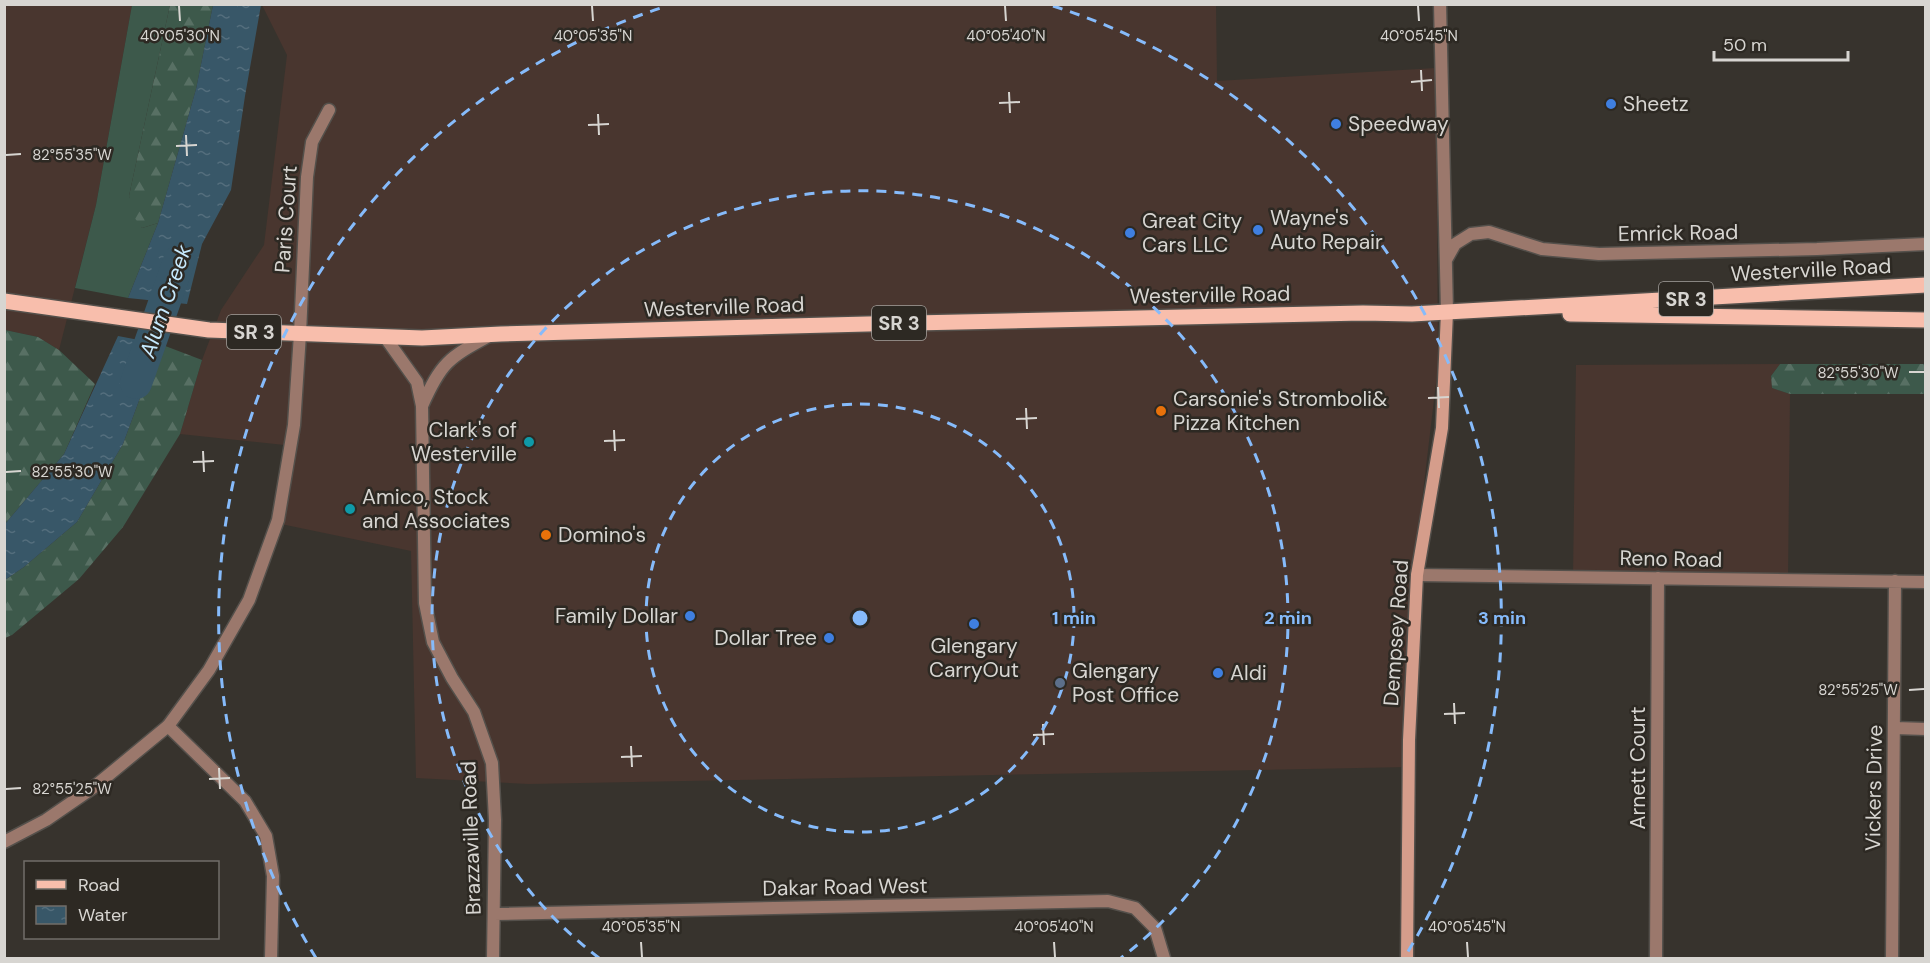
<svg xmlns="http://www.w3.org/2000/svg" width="1930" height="963" font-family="'DM Sans',sans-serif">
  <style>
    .commercial { fill: #49362f }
    .grass { fill: #3d594b }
    .forest { fill: url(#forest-firs) }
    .water { fill: url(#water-ripples) }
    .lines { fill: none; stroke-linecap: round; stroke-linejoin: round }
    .river { stroke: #385768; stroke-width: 32 }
    .minor-casing { stroke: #54504b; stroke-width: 15 }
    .tertiary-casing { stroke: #54504b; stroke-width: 15 }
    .secondary-casing { stroke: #54504b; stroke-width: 15 }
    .primary-casing { stroke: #54504b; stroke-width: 18 }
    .minor { stroke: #9b786c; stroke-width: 12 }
    .tertiary { stroke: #9b786c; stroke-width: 12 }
    .secondary { stroke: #d59d8b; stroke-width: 12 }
    .primary { stroke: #f8beac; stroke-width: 15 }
    .ticks { fill: none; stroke: #d7d5d1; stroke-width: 2 }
    .ring { fill: none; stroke: #86bbfb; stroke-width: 3; stroke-dasharray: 10 8 }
    .shop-dot { fill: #3f7fe0; stroke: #2d2923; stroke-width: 2 }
    .food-dot { fill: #e8710a; stroke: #2d2923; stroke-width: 2 }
    .culture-dot { fill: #0f9aa8; stroke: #2d2923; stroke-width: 2 }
    .service-dot { fill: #5c6f8a; stroke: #2d2923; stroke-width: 2 }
    .labels { text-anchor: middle; stroke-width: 5; stroke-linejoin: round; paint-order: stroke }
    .shield { fill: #2d2923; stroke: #a4a19d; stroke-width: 1.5 }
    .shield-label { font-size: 20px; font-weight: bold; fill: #d7d5d1 }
    .poi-label { font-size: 21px; fill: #d7d5d1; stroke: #2d2923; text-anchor: start }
    .street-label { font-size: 21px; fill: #d7d5d1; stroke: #2d2923 }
    .water-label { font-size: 22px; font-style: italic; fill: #c6e9fd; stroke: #2d2923 }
    .ticks-label { font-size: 15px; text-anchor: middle; fill: #d7d5d1; stroke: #2d2923; stroke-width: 5; stroke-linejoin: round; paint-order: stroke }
    .centre { fill: #86bbfb; stroke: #2d2923; stroke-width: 3 }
    .ring-label { font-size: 18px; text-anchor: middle; font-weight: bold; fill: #86bbfb; stroke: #2d2923; stroke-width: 5; stroke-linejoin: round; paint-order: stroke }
  </style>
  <defs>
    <pattern id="forest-firs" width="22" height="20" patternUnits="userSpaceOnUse" patternTransform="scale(1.5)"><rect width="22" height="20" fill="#3d594b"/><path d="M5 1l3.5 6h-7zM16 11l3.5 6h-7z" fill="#587064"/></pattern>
    <pattern id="water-ripples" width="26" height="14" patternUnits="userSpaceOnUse" patternTransform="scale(1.5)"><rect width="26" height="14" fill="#385768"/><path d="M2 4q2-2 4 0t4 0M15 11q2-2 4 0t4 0" fill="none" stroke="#546e7d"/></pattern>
  </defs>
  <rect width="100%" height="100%" fill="#37332d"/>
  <path class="commercial" d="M4 5H132L96 205 59 350 38 337 5 330Z
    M262 5H1216L1217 81 1436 68 1438 366 1412 585 1408 767 529 784 416 778 411 551 281 524 294 446 180 434 202 360 221 310 264 245 287 55Z
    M1780 364 1771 376 1772 388 1790 394 1788 580 1573 577 1576 365Z"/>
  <path class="grass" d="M132 5H170L129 196 142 228 158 223 128 298 75 288 96 205Z"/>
  <path class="forest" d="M170 5H213L196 89 158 223 142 228 134 217 129 196Z
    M5 330 38 337 59 350 95 384 64 454 5 524Z
    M160 344 202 360 180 434 123 527 79 579 12 635 5 638V580L24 567 77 522 123 444Z
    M1780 364H1925V394H1790L1772 388 1771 376Z"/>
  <path class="water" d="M213 5H261L245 96 231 190 202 244 187 304 128 298 158 223 196 89Z
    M118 336 160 344 123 444 77 522 24 567 5 580V524L64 454Z"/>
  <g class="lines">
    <path class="river" d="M136 383 179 261"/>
    <g class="minor-casing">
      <path id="minor" d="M1440 4 1447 312
        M1446 260 1455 244 1471 234 1489 232 1542 249 1599 254 1817 249 1926 244
        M300 334 307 177 312 142 329 110
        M385 337 417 382 422 406 425 603 433 642 452 678 474 712 492 763 495 820 493 958
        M422 406C441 363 448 358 489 336
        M1417 575 1926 582
        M168 726 245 801 266 836 273 876 271 958
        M1895 728 1926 729
        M494 914 1108 901 1135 908 1155 928 1164 958
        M1656 958 1658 578
        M1892 958 1895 581"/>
    </g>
    <g class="tertiary-casing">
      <path id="tertiary" d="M4 842 46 820 94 787 168 726 209 670 249 600 278 520 294 425 300 334"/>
    </g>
    <g class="secondary-casing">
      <path id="secondary" d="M1407 958 1409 740 1417 575 1442 428 1447 312"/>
    </g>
    <g class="primary-casing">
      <path id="primary" d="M4 301 209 330 422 338 501 334 867 324 1363 313 1412 314 1926 285
        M1570 314 1926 320"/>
    </g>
    <use href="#minor" class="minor"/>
    <use href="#tertiary" class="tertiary"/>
    <use href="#secondary" class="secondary"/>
    <use href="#primary" class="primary"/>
  </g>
  <path class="ticks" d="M179 6 180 21M592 6 593 21M1005 6 1006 21M1418 6 1419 21M1421 70 1422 91M1411 82 1432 80M1009 92 1010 113M999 103 1020 102M598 114 599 135M588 125 609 124M186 135 187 156M176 146 197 145M6 155 21 154M1909 372H1924M1438 387 1439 408M1428 398 1449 397M1026 408 1027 429M1016 419 1037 418M614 430 615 451M604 441 625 440M203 451 204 472M193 462 214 461M6 472 21 471M1909 690 1924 689M1454 703 1455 724M1444 714 1465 713M1043 724 1044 745M1033 735 1054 734M631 746 632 767M621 757 642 756M219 768 220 789M209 779 230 778M6 789 21 788M641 942 642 957M1054 942 1055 957M1467 942 1468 957"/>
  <g class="ring">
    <circle cx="860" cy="618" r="214"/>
    <path d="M599 958A428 428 0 1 1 1121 958"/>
    <path d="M316 958A642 642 0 0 1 667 6M1053 6A642 642 0 0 1 1404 958"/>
  </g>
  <g class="shop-dot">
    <circle cx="1611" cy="104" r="6"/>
    <circle cx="1336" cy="124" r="6"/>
    <circle cx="1258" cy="230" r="6"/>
    <circle cx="1130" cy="233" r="6"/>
    <circle cx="690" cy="616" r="6"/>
    <circle cx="974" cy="624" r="6"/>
    <circle cx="829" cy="638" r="6"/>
    <circle cx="1218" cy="673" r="6"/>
  </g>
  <g class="food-dot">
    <circle cx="1161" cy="411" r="6"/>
    <circle cx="546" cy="535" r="6"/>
  </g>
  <g class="culture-dot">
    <circle cx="529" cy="442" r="6"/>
    <circle cx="350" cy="509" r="6"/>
  </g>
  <circle class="service-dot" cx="1060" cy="683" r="6"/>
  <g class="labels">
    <g class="shield">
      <rect x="1659" y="282" width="54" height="34" rx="4.5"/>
      <rect x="872" y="306" width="54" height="34" rx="4.5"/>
      <rect x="227" y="315" width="54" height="34" rx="4.5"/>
    </g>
    <g class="shield-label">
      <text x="1686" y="306">SR 3</text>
      <text x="899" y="330">SR 3</text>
      <text x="254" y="339">SR 3</text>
    </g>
    <g class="poi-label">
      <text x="1623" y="111">Sheetz</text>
      <text x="1348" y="131">Speedway</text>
      <text x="1270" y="225">Wayne's<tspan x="1270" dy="24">Auto Repair</tspan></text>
      <text x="1142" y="228">Great City<tspan x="1142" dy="24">Cars LLC</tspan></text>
      <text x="1173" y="406">Carsonie's Stromboli&amp;<tspan x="1173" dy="24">Pizza Kitchen</tspan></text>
      <text x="517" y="437" text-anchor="end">Clark's of<tspan x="517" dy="24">Westerville</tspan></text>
      <text x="362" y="504">Amico, Stock<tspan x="362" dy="24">and Associates</tspan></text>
      <text x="558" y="542">Domino's</text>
      <text x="678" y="623" text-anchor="end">Family Dollar</text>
      <text x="817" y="645" text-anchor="end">Dollar Tree</text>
      <text x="974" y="653" text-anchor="middle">Glengary<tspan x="974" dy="24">CarryOut</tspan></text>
      <text x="1072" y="678">Glengary<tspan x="1072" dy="24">Post Office</tspan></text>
      <text x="1230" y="680">Aldi</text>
    </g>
    <g class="street-label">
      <text transform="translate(286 219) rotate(-86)" y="7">Paris Court</text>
      <text transform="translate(1678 233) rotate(-1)" y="7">Emrick Road</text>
      <text transform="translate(1811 270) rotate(-3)" y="7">Westerville Road</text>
      <text transform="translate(1210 295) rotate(-1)" y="7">Westerville Road</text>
      <text transform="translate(724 307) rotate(-2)" y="7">Westerville Road</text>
      <text transform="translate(1671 559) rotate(1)" y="7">Reno Road</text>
      <text transform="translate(1396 633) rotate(-86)" y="7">Dempsey Road</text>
      <text transform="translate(1638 768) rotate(-90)" y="7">Arnett Court</text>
      <text transform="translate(1874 788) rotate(-89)" y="7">Vickers Drive</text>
      <text transform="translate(471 838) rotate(-92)" y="7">Brazzaville Road</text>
      <text transform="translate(845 887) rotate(-1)" y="7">Dakar Road West</text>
    </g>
    <g class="water-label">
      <text transform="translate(165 301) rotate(-71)" y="8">Alum Creek</text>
    </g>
  </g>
  <g class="ticks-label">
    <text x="180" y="41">40°05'30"N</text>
    <text x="593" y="41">40°05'35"N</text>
    <text x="1006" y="41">40°05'40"N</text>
    <text x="1419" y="41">40°05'45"N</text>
    <text x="72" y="160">82°55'35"W</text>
    <text x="1858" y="378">82°55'30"W</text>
    <text x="72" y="477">82°55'30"W</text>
    <text x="1858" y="695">82°55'25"W</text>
    <text x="72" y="794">82°55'25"W</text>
    <text x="641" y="932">40°05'35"N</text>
    <text x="1054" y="932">40°05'40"N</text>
    <text x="1467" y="932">40°05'45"N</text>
  </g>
  <circle cx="860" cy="618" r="9" class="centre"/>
  <g class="ring-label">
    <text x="1074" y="624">1 min</text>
    <text x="1288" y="624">2 min</text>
    <text x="1502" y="624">3 min</text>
  </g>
  <rect width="1930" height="963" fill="none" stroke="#d7d5d1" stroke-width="12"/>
  <rect x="24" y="861" width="195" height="78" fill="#2d2923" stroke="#716e69" stroke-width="1.5"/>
  <rect x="36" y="880" width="30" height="9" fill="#f8beac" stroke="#716e69" stroke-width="1.5"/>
  <text x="78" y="891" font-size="18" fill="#d7d5d1">Road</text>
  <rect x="36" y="906" width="30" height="18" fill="url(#water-ripples)" stroke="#716e69" stroke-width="1.5"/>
  <text x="78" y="921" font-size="18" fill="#d7d5d1">Water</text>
  <path d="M1714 51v9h134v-9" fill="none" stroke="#d7d5d1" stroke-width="3"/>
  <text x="1723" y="51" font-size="18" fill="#d7d5d1" stroke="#2d2923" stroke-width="4.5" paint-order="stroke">50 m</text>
</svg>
